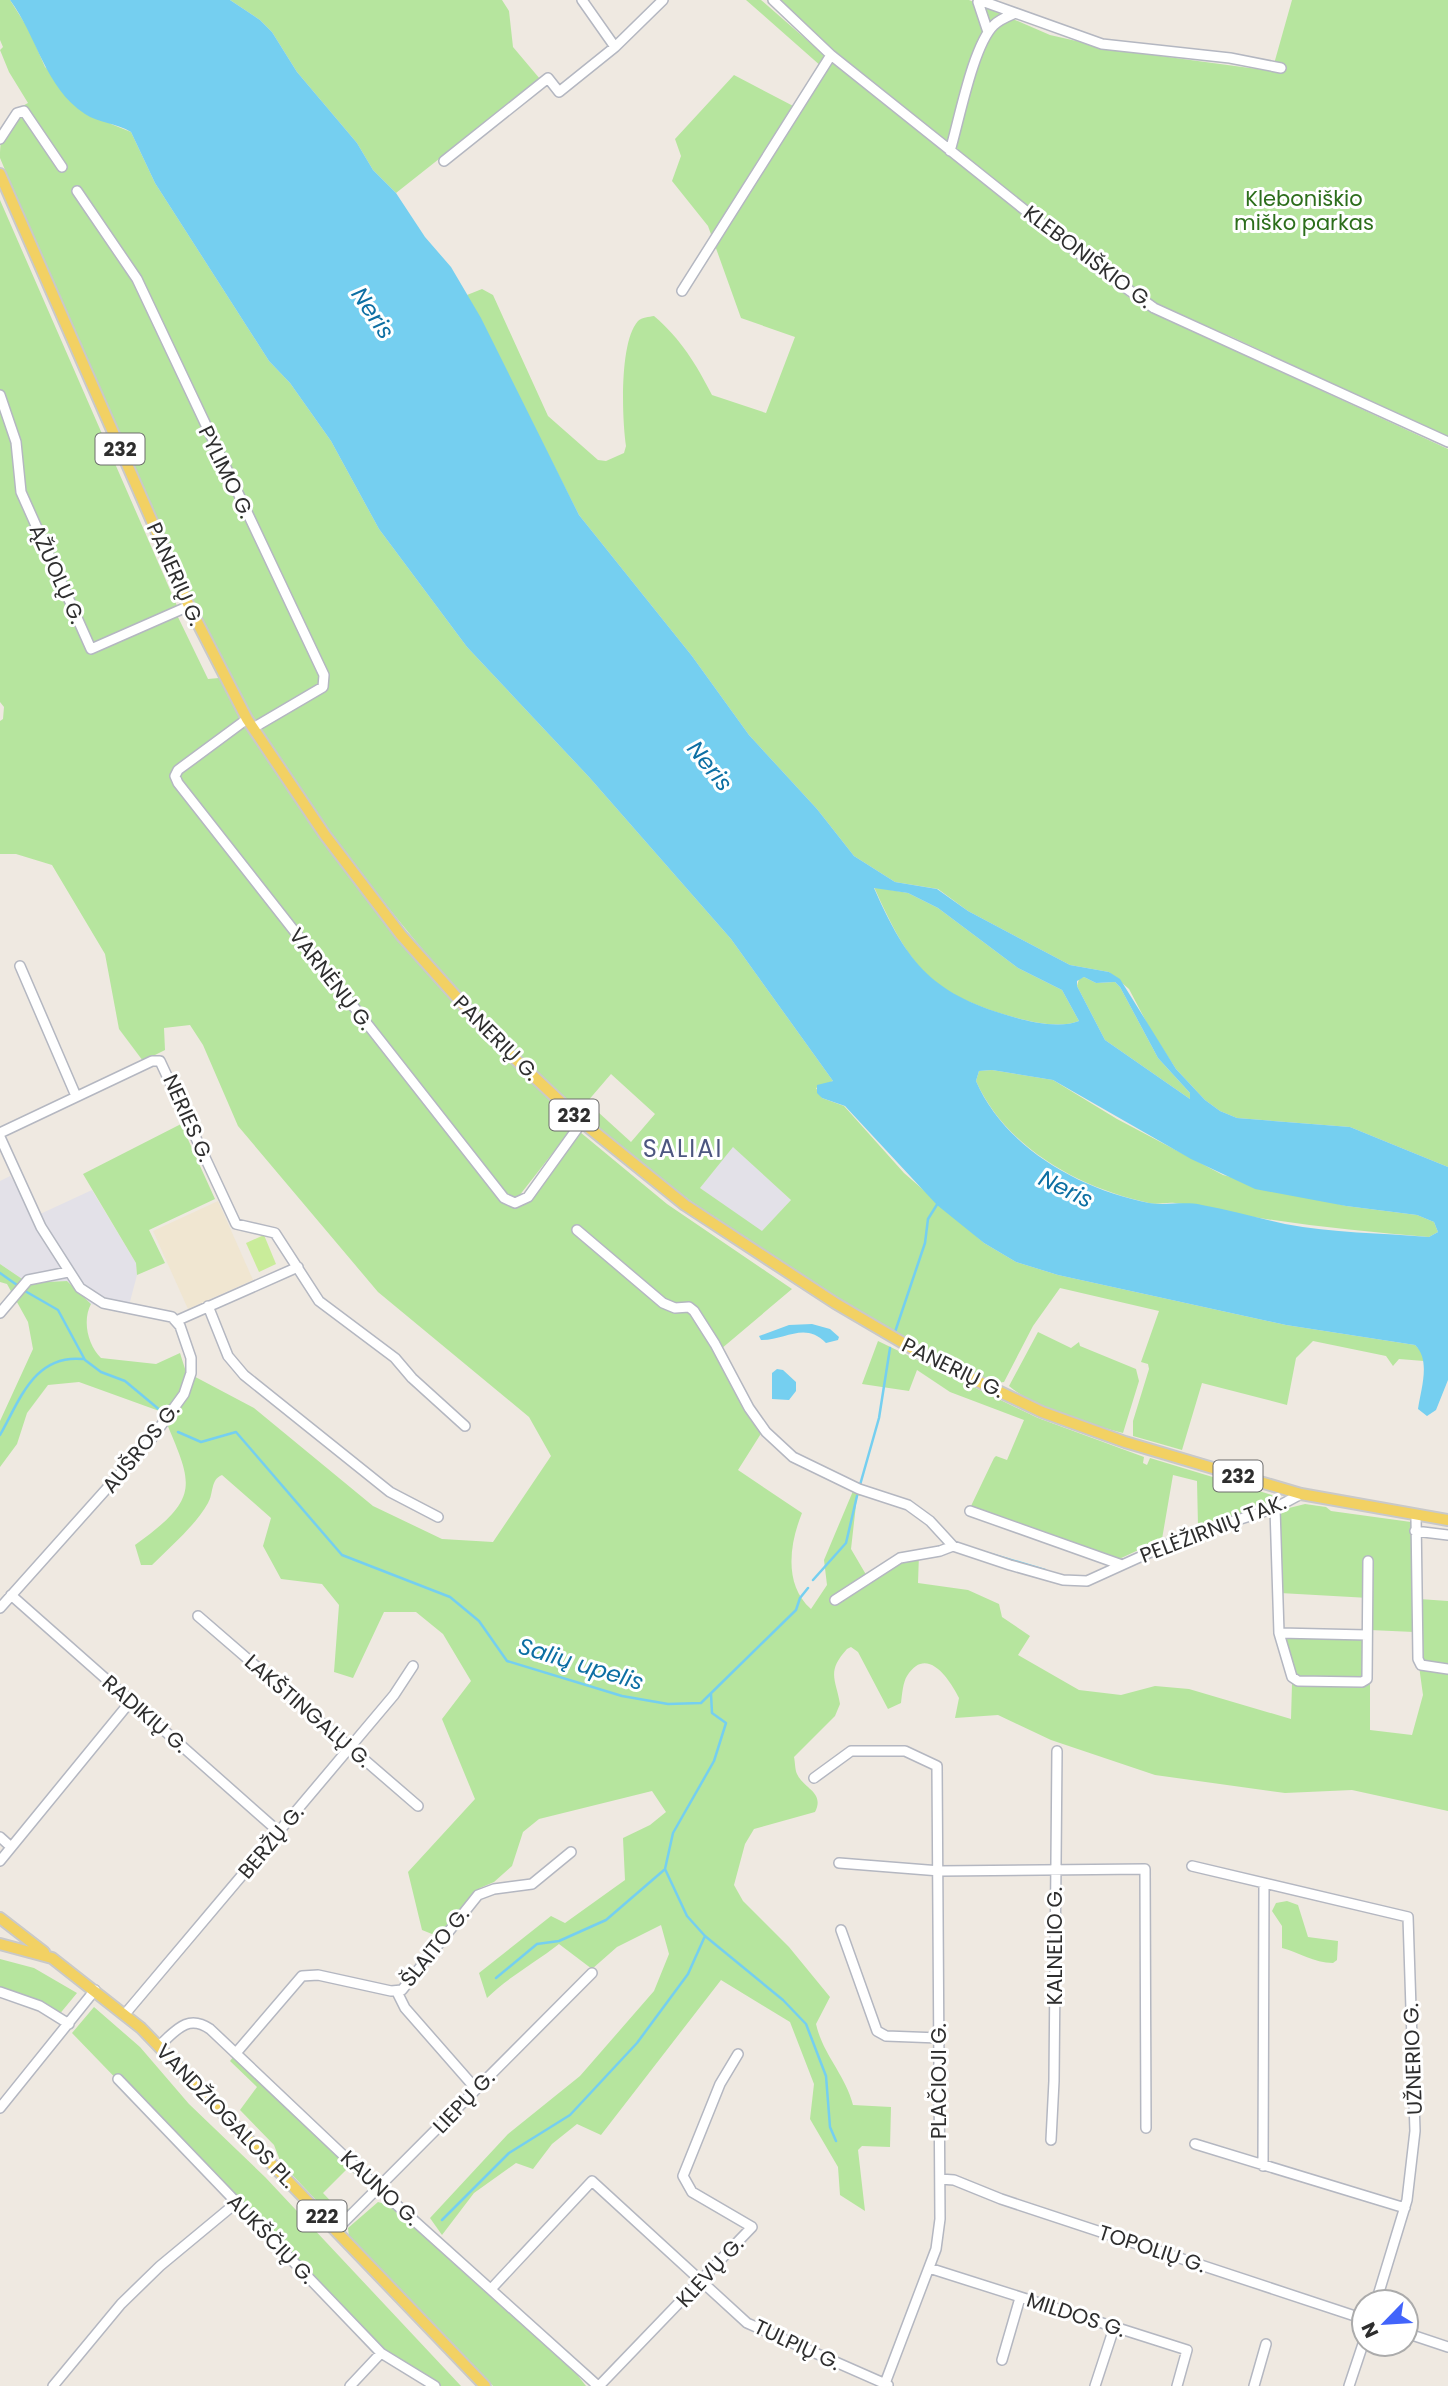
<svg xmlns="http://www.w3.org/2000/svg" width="1448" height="2386" font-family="Poppins,sans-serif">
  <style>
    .industrial { fill: #e3e1e8 }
    .education { fill: #f0e6d1 }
    .green { fill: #b6e59e; fill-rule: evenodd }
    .pitch { fill: #c9ec9a }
    .water { fill: #75cff0; fill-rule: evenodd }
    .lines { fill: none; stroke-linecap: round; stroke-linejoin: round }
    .stream { stroke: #75cff0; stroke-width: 2.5 }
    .minor-casing { stroke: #b4b7c1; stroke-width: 12 }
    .major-casing { stroke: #c9c9c9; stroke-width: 14 }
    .minor { stroke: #fff; stroke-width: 9 }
    .major { stroke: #f2d163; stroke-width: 10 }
    .labels { text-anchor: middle; stroke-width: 6; stroke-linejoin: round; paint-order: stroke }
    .shield { fill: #fff; stroke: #6d6d6d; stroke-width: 2 }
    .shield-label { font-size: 19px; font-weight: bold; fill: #2e2e2e }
    .park-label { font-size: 21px; fill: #2c6e1b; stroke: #fff }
    .street-label { font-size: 21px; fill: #2e2e2e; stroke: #fff }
    .water-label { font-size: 23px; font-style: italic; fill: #0d6fa3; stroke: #fff }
    .quarter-label { font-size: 24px; letter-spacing: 2px; fill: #4d5680; stroke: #fff }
  </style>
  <rect width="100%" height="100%" fill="#efe9e1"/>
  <path class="industrial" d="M733 1146 791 1200 762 1232 700 1188Z
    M10 1176 38 1215 92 1190 136 1263 137 1275 127 1313 91 1304 67 1281 28 1283 0 1264V1181Z"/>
  <path class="education" d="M218 1201 253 1280 188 1309 153 1231Z"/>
  <path class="green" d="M0 0H10L29 30 45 67 111 124 131 132 155 183 269 361 290 383 331 441 379 529 467 647 589 777 731 939 833 1081 816 1088 822 1098 844 1106 904 1173 984 1243 1016 1262 1058 1275 1286 1325 1415 1345 1421 1351 1424 1361 1399 1359 1393 1366 1386 1356 1313 1341 1296 1358 1287 1405 1202 1383 1182 1450 1133 1436V1421L1149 1369 1148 1364 1141 1362 1159 1311 1060 1288 1033 1326 1004 1382 996 1383C921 1350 852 1309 782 1264 606 1150 476 1026 350 858 318 817 286 776 260 732 222 668 194 600 163 533 107 409 53 284 0 158 0 134 5 115 28 103L9 72 0 50 3 47 0 40ZM611 1074 655 1114 631 1142 587 1102ZM733 1147 791 1200 762 1231 700 1188Z
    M230 0H502L509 11 513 47 540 79 396 193 373 170 357 143 297 72 272 32 260 20Z
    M746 0H761L840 69 1141 307 1448 449V1167L1350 1127 1237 1118 1220 1111 1205 1100 1176 1069 1150 1029 1129 989 1109 972 1070 965 968 911 938 889 895 882 854 856 817 809 749 735 692 656 579 515 467 295 482 289 493 295 548 416 598 460 606 461 624 453 626 446C622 419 619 342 638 321 642 317 649 317 654 316 681 339 696 364 712 395L766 413 795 337 741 318 708 226 672 181 681 156 675 139 734 75 797 108 822 67Z
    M780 0H969L1050 35 1116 50 1272 71 1292 0H1448V438L1232 337 1160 307 1093 260 831 48Z
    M0 200 178 608 93 644 23 493 14 428 0 390Z
    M0 401 17 461 19 492 88 652 177 615 208 679 219 678 241 718 174 772 512 1205 545 1177 580 1132 667 1204 792 1289 721 1349 762 1432 738 1470 802 1513C789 1545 784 1585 811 1609L827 1585 824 1560 853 1491 867 1494 857 1496 851 1549 868 1578 919 1554 918 1583 968 1590 999 1604 1002 1617 1030 1636 1018 1655 1079 1690 1121 1695 1155 1686 1189 1689 1291 1719 1292 1684 1364 1685 1370 1682V1730L1412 1735 1423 1695 1419 1666 1448 1674V1811L1352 1790 1285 1793 1155 1775 1051 1740 998 1715 955 1718 959 1698C950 1680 927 1644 907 1676 903 1682 902 1695 901 1703L888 1709 858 1652 851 1647 847 1649C826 1672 836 1679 840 1704L835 1716 794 1757C795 1761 795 1770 797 1774 804 1789 825 1792 815 1812L754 1829 745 1844 734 1885 743 1901 789 1947 830 1997 816 2024C823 2055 845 2074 853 2105L891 2107 890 2147 862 2146 858 2150 865 2211 840 2195 838 2167 810 2119 814 2084 790 2022 721 1980 601 2135 577 2124 552 2144 533 2169 516 2163 474 2193 442 2235 430 2218 508 2134 580 2076 654 1991 669 1954 661 1925 617 1947 592 1969 559 1944C535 1963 508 1977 487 1998L479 1973 551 1916 565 1923 625 1880 623 1838 650 1825 666 1812 652 1791 539 1819 523 1832 512 1866 494 1882 480 1888 437 1936 422 1930 408 1872 475 1799 442 1719 471 1681 443 1634 416 1612H384L353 1678 334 1672 339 1605 322 1584 281 1579 263 1546 271 1518 222 1475C210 1480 214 1493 208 1503 195 1526 171 1546 152 1565H141L135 1545C205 1495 191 1483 162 1412L79 1382 48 1385 27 1413 17 1444 0 1467V1421L33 1349 28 1322 7 1284 0 1282V1264L28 1283 67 1281 91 1304C82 1321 88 1345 101 1358L156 1364 180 1353 186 1372 254 1408 373 1506 442 1539 493 1542 551 1456 529 1417 378 1292 238 1126 203 1045 190 1025 164 1028 165 1050 143 1061 119 1029 105 954 52 865 16 854H0V721L3 719 4 707 0 702Z
    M247 725C303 814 363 899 431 978 474 1028 523 1072 571 1117L573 1127 519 1196H507L180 783V772L240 727Z
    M874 887 908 893 938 908 1018 968 1062 990 1079 1021C1062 1028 1035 1023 1017 1018 929 994 910 967 874 887Z
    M1084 977 1096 983 1115 982 1120 987 1158 1058 1190 1093V1099L1105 1040 1077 986 1079 979Z
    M992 1070 1053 1080 1117 1119 1223 1175 1346 1206 1417 1215 1434 1222 1438 1232 1429 1237C1354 1231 1281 1223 1207 1209 1196 1207 1186 1204 1175 1203 1166 1202 1157 1205 1149 1203 1079 1188 1006 1148 976 1081L979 1071Z
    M181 1124 215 1199 149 1230 165 1263 137 1275 136 1263 83 1174Z
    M1038 1332 1071 1348 1079 1342 1080 1346 1136 1369 1139 1381 1123 1433C1084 1423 1041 1412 1009 1386Z
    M878 1341 1038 1418 1144 1457 1143 1463 1147 1465 1150 1458 1272 1495 1277 1502 1198 1526 1197 1481 1173 1475 1162 1539 1117 1560 973 1511 971 1506 994 1458 996 1456 1007 1460 1024 1420 950 1392 917 1370 909 1391 862 1384Z
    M1305 1504 1326 1507 1331 1511 1411 1522 1414 1632 1370 1630 1369 1598 1280 1593 1277 1511Z
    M1419 1599 1448 1601V1668L1422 1661Z
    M1282 1637H1363L1366 1678 1295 1677Z
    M1287 1901 1298 1905 1308 1937 1338 1941 1337 1960 1333 1963C1314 1963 1298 1952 1282 1948V1926L1272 1911 1276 1903Z
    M0 1959 34 1968 77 1993 58 2016 0 1992Z
    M94 2007 140 2047 189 2104 265 2177 461 2386H435L381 2353 72 2033Z
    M234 2056 373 2185 367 2186 348 2168 323 2193 342 2213 351 2207 339 2221H336L281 2163 274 2145 240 2110 257 2087 230 2061Z
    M378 2202 388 2205 474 2277 572 2368 586 2386H493L349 2237 348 2228Z"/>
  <path class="pitch" d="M264 1235 276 1264 259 1272 246 1243Z"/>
  <path class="water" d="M10 0H230L260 20 272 32 297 72 357 143 373 170 396 193 425 237 451 267 481 318 579 515 692 656 749 735 817 809 854 856 895 882 937 889 968 911 1070 965 1109 972 1120 979 1176 1069 1205 1100 1220 1111 1237 1118 1350 1127 1448 1167V1380L1436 1410 1427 1416 1418 1409C1421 1389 1431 1360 1415 1345L1286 1325 1058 1275 1016 1262 984 1243 937 1205 845 1106 822 1098 817 1093V1085L833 1081 731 939 589 777 467 647 379 529 331 441 290 383 269 361 155 183 131 132C117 123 98 123 85 114 45 88 37 36 10 0ZM874 888 908 893 938 908 1018 968 1062 990 1079 1021C1062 1028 1034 1023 1017 1018 933 995 908 965 874 888ZM1084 977 1096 983 1115 982 1120 987 1158 1058 1190 1093V1099L1105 1040 1077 986V981ZM992 1070 1053 1080 1191 1159 1255 1189 1346 1206 1417 1215 1434 1222 1438 1232 1429 1237C1382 1233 1332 1233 1285 1224 1257 1218 1230 1210 1202 1205 1184 1201 1166 1206 1149 1203 1079 1189 1005 1148 976 1081L979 1071Z
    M812 1324 830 1329 839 1337 838 1340 826 1343C805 1321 786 1340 761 1340L759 1336 789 1325Z
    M777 1369 783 1370 796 1382V1391L789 1400 772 1399V1373Z"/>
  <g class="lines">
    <path class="stream" d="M0 1273 17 1285
      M25 1291 58 1310 85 1360 101 1372 125 1381 161 1411
      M895 1332 925 1243 928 1219 938 1203
      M178 1432 201 1442 236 1432 342 1555 450 1597 479 1621 507 1661 622 1696 668 1704 701 1703 796 1610 800 1598 808 1588
      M0 1435C20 1400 34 1354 83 1359
      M860 1485 879 1418 890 1348
      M974 1549 1045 1570
      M813 1580 846 1543 857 1496
      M711 1694 712 1713 726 1723 714 1761 673 1833 665 1869 687 1916 705 1936 783 2000 806 2024 826 2076 830 2127 836 2141
      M496 1978 537 1944 559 1941 606 1920 664 1870
      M442 2220 509 2153 570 2115 637 2043 688 1974 705 1936"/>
    <g class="minor-casing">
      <path id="minor" d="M582 0 615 47
        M773 0 831 55 1091 263 1154 308 1448 442
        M979 0 1102 44 1230 58 1281 68
        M978 2 988 32
        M0 139 17 113 24 111 62 167
        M950 151C959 121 973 45 994 25 999 20 1006 17 1013 14
        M444 161 548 78 559 92 615 47 663 0
        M77 191 137 279 324 675 323 687 253 728
        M682 291 831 55
        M0 395 16 442 21 492 91 649 189 606
        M247 719 178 770 175 776 178 783 504 1198 515 1203 528 1197 582 1122
        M20 966 76 1096
        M0 1133 152 1061H160L236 1224 275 1233 319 1301 395 1358 412 1378 465 1426
        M0 1137 41 1227 80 1288 103 1303 172 1317 180 1326 191 1358V1373L184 1394 152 1438 0 1608
        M577 1230 663 1303 675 1308 689 1307 694 1311 715 1344 749 1408 766 1432 793 1457 859 1489 908 1505 930 1521 953 1546 1010 1565 1063 1580 1087 1581 1184 1537 1275 1508 1301 1494
        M208 1306 228 1356 244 1375 390 1492 438 1517
        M0 1313 28 1280 68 1272
        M176 1321 298 1267
        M1275 1508 1279 1633 1292 1677 1298 1681 1362 1682 1367 1679 1368 1561
        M970 1511 1122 1565
        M1416 1516 1418 1659 1421 1665 1448 1669
        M1415 1531 1448 1535
        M11 1595 279 1832
        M835 1600 900 1558 940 1551 953 1546
        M198 1616 418 1806
        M1279 1633 1367 1635
        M814 1778 851 1751H905L937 1766 940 2219 936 2249 884 2386
        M0 1837 11 1847
        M0 1861 130 1702
        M839 1863 940 1871 1145 1869 1146 2128
        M1192 1866 1408 1917 1415 2131 1407 2200 1376 2302
        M841 1930 877 2031 886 2036 939 2038
        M0 1992 40 2006 69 2024
        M397 1992 405 2008 476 2089
        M125 2014 394 1695 413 1666
        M160 2045C176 2030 188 2014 210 2029L379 2189 598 2386
        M236 2053 302 1976 318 1975 391 1991 402 1990 478 1895 494 1889 532 1884 571 1852
        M118 2079 381 2353 435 2386
        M0 2108 95 1990
        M1051 2140 1054 2081 1057 1751
        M1195 2144 1405 2208
        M1263 2166 1264 1883
        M940 2179 954 2180 1001 2199 1364 2319
        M336 2230 592 1973
        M929 2268 1187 2350 1177 2386
        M491 2289 592 2181 747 2323 888 2385
        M1406 2333 1448 2347
        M1002 2360 1020 2298
        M53 2386 121 2304 160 2266 236 2203
        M350 2386 381 2353
        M599 2386 752 2227 692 2192 683 2176 720 2084 738 2054
        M1095 2386 1114 2328
        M1254 2386 1266 2344
        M1349 2386 1364 2341"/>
    </g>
    <g class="major-casing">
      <path id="major" d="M0 174 189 606 247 719 325 835 401 935 495 1040 582 1122 685 1205 835 1303 927 1357 1042 1412 1125 1442 1301 1494 1448 1520
        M0 1918 44 1952
        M0 1944 52 1958 141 2028 485 2386"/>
    </g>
    <use href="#minor" class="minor"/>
    <use href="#major" class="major"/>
  </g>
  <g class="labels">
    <g class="shield">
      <rect x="95.5" y="433.5" width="49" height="31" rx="5"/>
      <rect x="549.5" y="1099.5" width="49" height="31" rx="5"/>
      <rect x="1213.5" y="1460.5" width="49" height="31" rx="5"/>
      <rect x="297.5" y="2200.5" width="49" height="31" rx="5"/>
    </g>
    <g class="shield-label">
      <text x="120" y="456">232</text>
      <text x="574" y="1122">232</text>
      <text x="1238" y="1483">232</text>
      <text x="322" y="2223">222</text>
    </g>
    <g class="park-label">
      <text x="1304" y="206">Kleboniškio<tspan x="1304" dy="24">miško parkas</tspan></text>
    </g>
    <g class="street-label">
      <text transform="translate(1088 257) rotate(37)" y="7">KLEBONIŠKIO G.</text>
      <text transform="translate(226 472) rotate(64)" y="7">PYLIMO G.</text>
      <text transform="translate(57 574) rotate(66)" y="7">ĄŽUOLŲ G.</text>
      <text transform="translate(175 574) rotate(66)" y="7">PANERIŲ G.</text>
      <text transform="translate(331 979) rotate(52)" y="7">VARNĖNŲ G.</text>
      <text transform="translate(496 1038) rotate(45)" y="7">PANERIŲ G.</text>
      <text transform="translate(188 1118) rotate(66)" y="7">NERIES G.</text>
      <text transform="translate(953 1368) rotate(26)" y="7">PANERIŲ G.</text>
      <text transform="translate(141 1448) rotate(-51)" y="7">AUŠROS G.</text>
      <text transform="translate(1213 1529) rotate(-21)" y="7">PELĖŽIRNIŲ TAK.</text>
      <text transform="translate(308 1711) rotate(41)" y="7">LAKŠTINGALŲ G.</text>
      <text transform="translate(145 1714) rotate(41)" y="7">RADIKIŲ G.</text>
      <text transform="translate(271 1842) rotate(-50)" y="7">BERŽŲ G.</text>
      <text transform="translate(1055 1946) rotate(-90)" y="7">KALNELIO G.</text>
      <text transform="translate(435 1947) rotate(-51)" y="7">ŠLAITO G.</text>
      <text transform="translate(1413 2059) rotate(-92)" y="7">UŽNERIO G.</text>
      <text transform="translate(939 2081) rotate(-90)" y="7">PLAČIOJI G.</text>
      <text transform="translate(464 2102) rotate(-46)" y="7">LIEPŲ G.</text>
      <text transform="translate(226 2116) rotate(46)" y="7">VANDŽIOGALOS PL.</text>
      <text transform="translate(380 2188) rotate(43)" y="7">KAUNO G.</text>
      <text transform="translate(271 2239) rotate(46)" y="7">AUKŠČIŲ G.</text>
      <text transform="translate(1152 2249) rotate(18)" y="7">TOPOLIŲ G.</text>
      <text transform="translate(710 2272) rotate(-47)" y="7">KLEVŲ G.</text>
      <text transform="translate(1076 2315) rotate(18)" y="7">MILDOS G.</text>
      <text transform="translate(797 2345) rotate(25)" y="7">TULPIŲ G.</text>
    </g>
    <g class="water-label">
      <text transform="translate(373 313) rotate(56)" y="8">Neris</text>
      <text transform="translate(710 766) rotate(51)" y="8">Neris</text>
      <text transform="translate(1066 1189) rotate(26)" y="8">Neris</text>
      <text transform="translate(581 1664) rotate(17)" y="8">Salių upelis</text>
    </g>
    <g class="quarter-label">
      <text x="683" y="1157">SALIAI</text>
    </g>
  </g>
  <g transform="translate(1385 2323) rotate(245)"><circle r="33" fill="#ffffff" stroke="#ababab" stroke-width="2"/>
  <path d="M0-5L12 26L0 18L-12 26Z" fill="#4264fb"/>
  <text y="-10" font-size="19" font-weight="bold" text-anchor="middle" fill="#2e2e2e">N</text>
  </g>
</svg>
